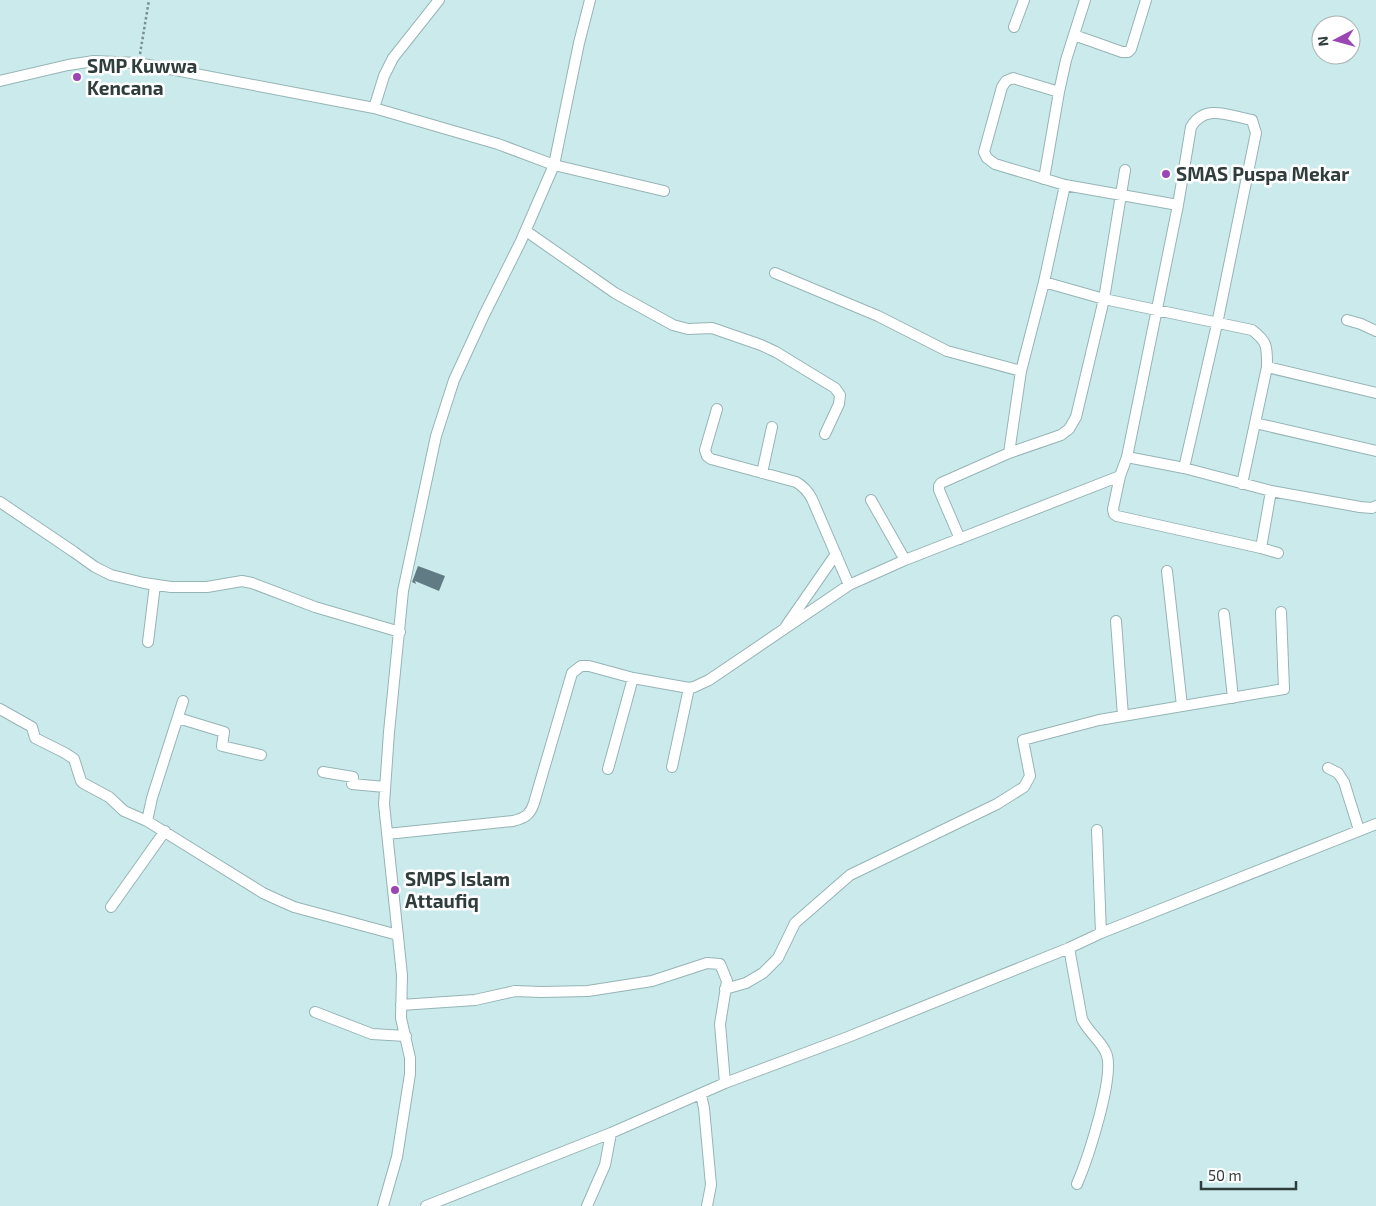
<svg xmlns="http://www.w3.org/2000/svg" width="1376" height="1206" font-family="'Exo 2',sans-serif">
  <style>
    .building { fill: #617b84 }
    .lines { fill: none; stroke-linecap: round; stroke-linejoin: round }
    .minor-casing { stroke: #96b4b5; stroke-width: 12 }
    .path { stroke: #798f90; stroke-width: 2.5; stroke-dasharray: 2.5 2.5; stroke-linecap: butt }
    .minor { stroke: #fff; stroke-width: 10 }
    .poi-dot { fill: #9a47b5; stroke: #fff; stroke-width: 2 }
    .labels { text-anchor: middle; stroke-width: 5; stroke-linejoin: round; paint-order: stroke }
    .poi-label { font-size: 19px; font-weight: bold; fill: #303d3d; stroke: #fff; text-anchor: start }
  </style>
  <rect width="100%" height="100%" fill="#cbeaec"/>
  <path class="building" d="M418 566 445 576 439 591 415 581 416 584 412 582Z"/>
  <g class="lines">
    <g class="minor-casing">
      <path id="minor" d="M590 0 579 43 554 165 664 191
        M1014 27 1024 0
        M1074 35 1122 52H1128L1131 49 1146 0
        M0 81 68 65 94 61 138 63 374 108 498 144 554 165 521 241 484 315 454 380 436 436 403 591 389 732 384 804 402 975 401 1018 410 1058V1074L397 1157 383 1206
        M1059 92 1013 78 1006 81 1002 87 984 152 987 158 995 164 1065 185 1178 205
        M374 108 384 76 393 58 439 0
        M1044 179 1059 92 1066 60 1085 0
        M526 231 615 293 673 325 688 329 712 328 761 345 776 352 835 388 840 395 839 404 825 434
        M775 273 878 316 947 351 1021 371
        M1044 282 1104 299 1252 330C1268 342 1267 347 1267 367L1242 484
        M1347 320 1361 324 1376 331
        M1267 367 1376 393
        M717 409 705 450 707 456 711 459 796 482C803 486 808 491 812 499L849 585
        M1255 423 1376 451
        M1009 453 1021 371 1044 282 1065 185
        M1127 457 1120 476 1113 509 1114 514 1117 516 1261 548 1278 553
        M1184 468 1217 324 1256 133 1252 120C1230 116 1205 103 1191 127L1178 205 1127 457 1184 468 1271 491 1360 507 1372 508 1376 506
        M762 473 772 427
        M871 500 905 560
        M0 502 74 552 95 567 111 575 144 583 171 587H207L242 581 252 583 315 607 400 632
        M960 539 939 490V486L941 483 1009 453 1061 435 1069 429 1076 417 1104 299 1125 170
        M1261 548 1271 491
        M1167 571 1182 706
        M1224 614 1233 698
        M1116 621 1123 716
        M786 626 836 554
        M148 642 155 585
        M0 709 32 727 35 738 65 753 74 759 81 781 83 783 109 797 124 811 147 821 263 893 276 899 294 907 398 935
        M178 718 224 732 222 746 261 755
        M672 767 689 688
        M1328 768 1338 773 1344 782 1359 830
        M608 769 633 678
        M323 772 353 777 352 784 385 787
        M147 821 152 798 183 701
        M1097 830 1101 933
        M387 834 513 821C525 818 530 815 534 803L572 673 581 666H589L633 678 689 688 694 687 709 680 849 585 905 560 1120 476
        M111 907 165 831
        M1069 948 1082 1019C1088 1032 1102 1042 1106 1053 1116 1074 1087 1161 1077 1184
        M725 989 746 983 763 973 778 958 795 923 850 875 997 804 1024 787 1030 776 1023 740 1099 720 1284 689 1281 612
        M401 1005 475 1000 515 991 541 992 588 991 652 981 707 963 720 964 727 981 720 1024 725 1083
        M315 1012 372 1034 406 1036
        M701 1095 704 1108 711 1185 707 1206
        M426 1206 611 1133 725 1083 848 1037 1069 948 1101 933 1376 824
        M587 1206 605 1165 611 1133"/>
    </g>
    <path class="path" d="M140 54 149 0"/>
    <use href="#minor" class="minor"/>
  </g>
  <g class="poi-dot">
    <circle cx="77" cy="77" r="5"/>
    <circle cx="1166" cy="174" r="5"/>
    <circle cx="395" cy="890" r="5"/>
  </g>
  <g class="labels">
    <g class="poi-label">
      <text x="87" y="73">SMP Kuwwa<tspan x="87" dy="22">Kencana</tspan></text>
      <text x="1176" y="181">SMAS Puspa Mekar</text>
      <text x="405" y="886">SMPS Islam<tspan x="405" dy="22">Attaufiq</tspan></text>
    </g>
  </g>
  <g transform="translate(1336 40) rotate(264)"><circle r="24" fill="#ffffff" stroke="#acb1b1"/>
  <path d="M0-4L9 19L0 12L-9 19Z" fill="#9a47b5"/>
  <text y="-8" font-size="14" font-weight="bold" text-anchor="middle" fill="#303d3d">N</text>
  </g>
  <path d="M1201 1181v8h95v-8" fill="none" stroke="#303d3d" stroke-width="2.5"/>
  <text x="1208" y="1181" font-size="15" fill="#303d3d" stroke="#ffffff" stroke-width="4" paint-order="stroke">50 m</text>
</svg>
